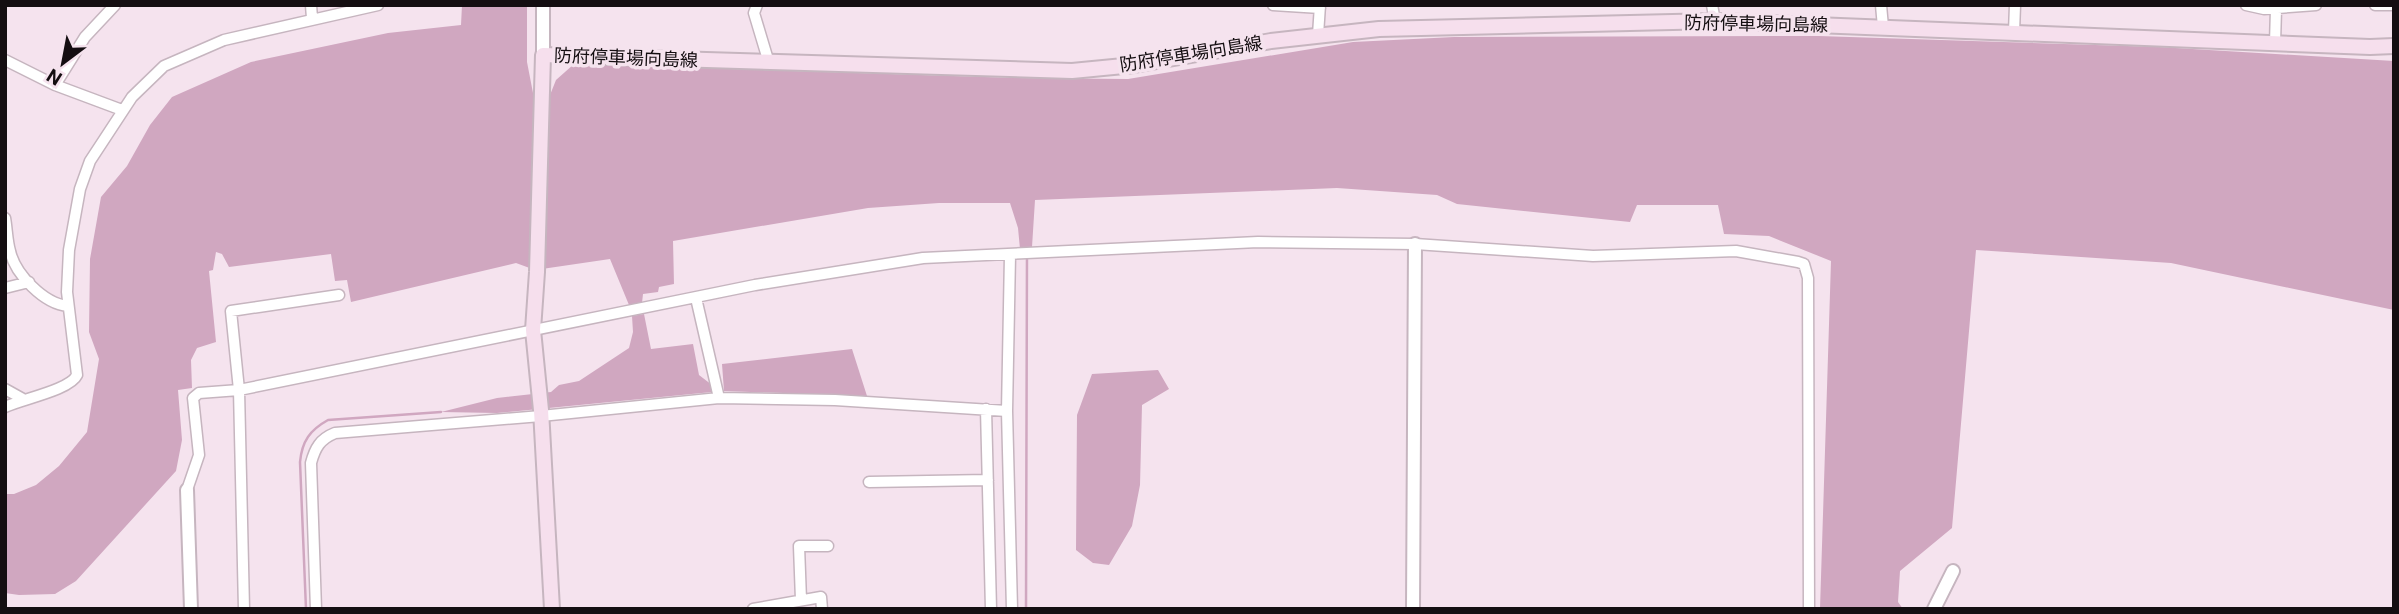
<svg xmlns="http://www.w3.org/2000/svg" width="2399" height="614" font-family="Roboto,'Noto Sans JP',sans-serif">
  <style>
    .water { fill: #d0a7c0 }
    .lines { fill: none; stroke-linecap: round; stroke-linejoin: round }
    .stream { stroke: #d0a7c0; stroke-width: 2.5 }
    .minor-casing { stroke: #c6b5bf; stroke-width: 13 }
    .tertiary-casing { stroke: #c6b5bf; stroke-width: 16 }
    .secondary-casing { stroke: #c6b5bf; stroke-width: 18 }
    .minor { stroke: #fff; stroke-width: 10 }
    .tertiary { stroke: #fff; stroke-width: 12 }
    .secondary { stroke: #f6dfed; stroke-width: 14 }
    .labels { text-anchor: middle; stroke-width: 7; stroke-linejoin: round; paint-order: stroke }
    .street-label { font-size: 18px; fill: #140e11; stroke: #f5e3ee }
  </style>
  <rect width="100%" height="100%" fill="#f5e3ee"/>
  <path class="water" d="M462 5H527V62L533 93 550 95 556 80 574 64 1017 78 1128 79 1353 42 1454 37 1819 36 2159 47 2394 61V310L2171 263 1976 250 1952 528 1900 571 1898 602 1903 609H1820L1831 261 1769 236 1724 234 1718 205H1637L1630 222 1457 204 1437 195 1337 188 1035 200 1032 247 1020 249 1018 228 1010 203H939L868 208 673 241 674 284 659 287 658 292 643 294 642 303 629 305 610 259 535 270 516 263 351 302 347 280 335 281 331 254 229 267 222 254 216 252 213 270 209 271 216 342 197 348 191 360 192 388 178 390 182 440 176 471 76 581 55 594 19 595 5 593V494H14L36 485 59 466 87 432 99 359 89 332 90 259 101 197 127 166 150 125 172 97 251 62 388 33 461 25Z
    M644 314 651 349 693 344 699 375 712 385V392L497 413 441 412 497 398 551 392 559 385 579 381 629 348 633 332 632 316Z
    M852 349 867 396 724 391 722 364Z
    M1158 370 1169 389 1142 405 1140 485 1132 526 1109 565 1093 563 1076 550 1077 415 1092 374Z"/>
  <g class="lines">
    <path class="stream" d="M306 609 300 462C302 441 310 430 328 420L441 412
      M1026 609 1027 248"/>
    <g class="minor-casing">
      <path id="minor" d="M311 5 312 18
        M757 5 754 13 769 63
        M1273 5 1320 8
        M1712 5 1715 21
        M1881 5 1883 27
        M2246 5 2264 9 2316 5
        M2375 5H2393
        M2014 32 2015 5
        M1318 35 1320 5
        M2275 43 2276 9
        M5 60 55 85 122 110
        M55 85 85 37 115 5
        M5 218C7 229 7 241 10 251 15 274 44 304 68 306
        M1010 255 1007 411 1012 609
        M5 288 29 282
        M696 298 719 398
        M5 389 23 399
        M5 407C22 399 70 390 77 375L67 292 69 250 80 189 90 161 132 97 164 66 224 40 378 5
        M986 409 991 609
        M869 482 988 480
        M187 490 199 455 193 398 199 393 239 390 755 285 923 258 1258 242 1415 244 1593 256 1736 251 1798 262 1804 264 1808 278 1809 609
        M801 600 799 546H828
        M244 609 239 390 231 311 339 295
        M316 609 311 463C315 448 320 439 335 433L541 416 719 398 835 400 1007 411
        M753 609 821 597 822 609"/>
    </g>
    <g class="tertiary-casing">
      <path id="tertiary" d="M543 55V5
        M187 490 191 609
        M1413 609 1415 244
        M1934 609 1953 571"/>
    </g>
    <g class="secondary-casing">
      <path id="secondary" d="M552 609 541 410 533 330 537 272 543 55 1072 71 1134 65 1271 41 1379 29 1715 21 2370 47 2394 46"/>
    </g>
    <use href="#minor" class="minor"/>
    <use href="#tertiary" class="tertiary"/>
    <use href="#secondary" class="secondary"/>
  </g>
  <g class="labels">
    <g class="street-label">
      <text transform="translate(1756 24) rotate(1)" y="6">防府停車場向島線</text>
      <text transform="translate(1191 54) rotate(-9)" y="6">防府停車場向島線</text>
      <text transform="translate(626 58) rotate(2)" y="6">防府停車場向島線</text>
    </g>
  </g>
  <rect width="2399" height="614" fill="none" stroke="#140e11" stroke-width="14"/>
  <g transform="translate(63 63) rotate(212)" stroke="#f5e3ee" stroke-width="5" paint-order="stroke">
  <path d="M0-5L12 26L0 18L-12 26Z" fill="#140e11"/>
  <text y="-10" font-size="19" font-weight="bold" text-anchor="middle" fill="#140e11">N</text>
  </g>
</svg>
